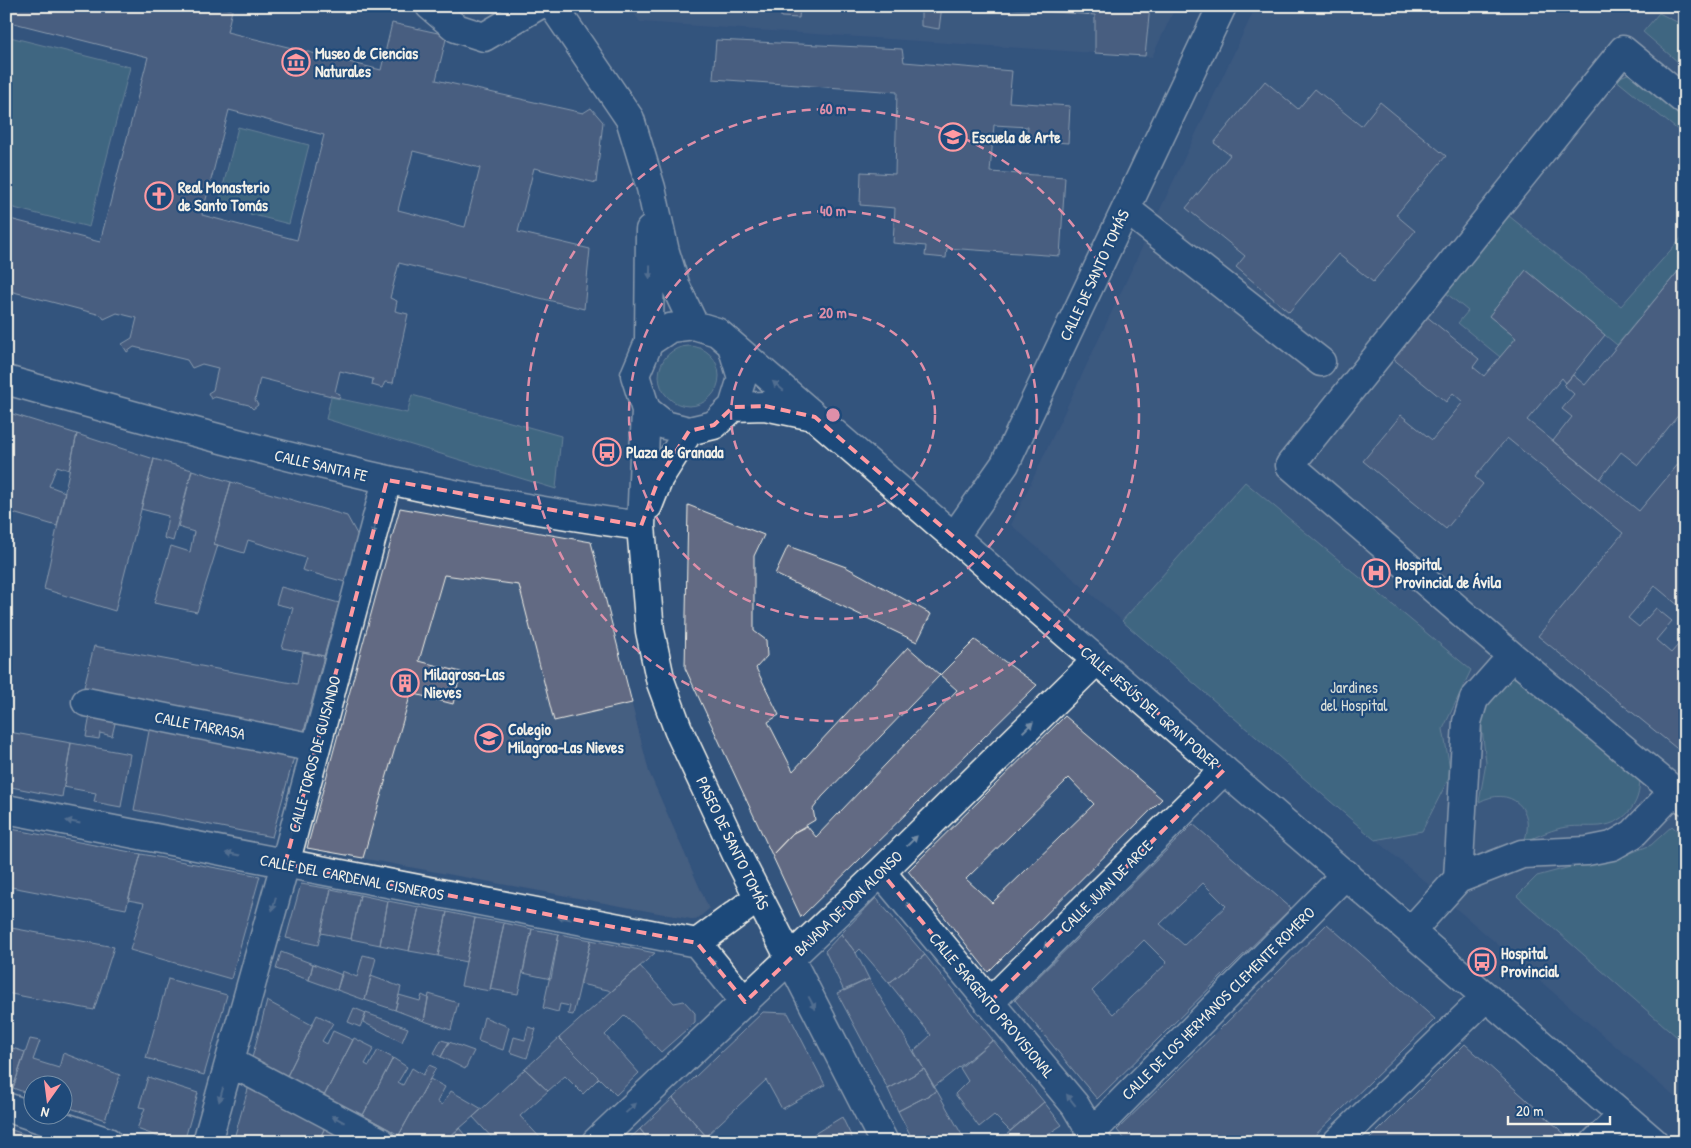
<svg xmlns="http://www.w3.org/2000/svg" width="1691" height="1148" font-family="'Patrick Hand',sans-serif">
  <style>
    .built { fill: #455e81 }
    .green { fill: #507d86; stroke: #a2b7b7 }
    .building { fill: #626b83; stroke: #f4f1e8; fill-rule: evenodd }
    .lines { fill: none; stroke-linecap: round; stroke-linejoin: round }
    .minor-casing { stroke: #f4f1e8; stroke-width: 31 }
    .minor { stroke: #1f4a7a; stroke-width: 28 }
    .oneway { fill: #748da6 }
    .marked { fill: none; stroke: #ff9aa2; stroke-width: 4; stroke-dasharray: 10 6; stroke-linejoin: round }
    .ring { fill: none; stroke: #de8fa9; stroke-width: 2.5; stroke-dasharray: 9 6 }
    .labels { text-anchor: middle; stroke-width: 4.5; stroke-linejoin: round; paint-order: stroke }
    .poi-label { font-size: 16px; font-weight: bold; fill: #f4f1e8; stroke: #1f4a7a; text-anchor: start }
    .street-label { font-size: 16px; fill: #f4f1e8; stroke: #1f4a7a }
    .park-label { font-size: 16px; fill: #dbe0d9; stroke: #1f4a7a }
    .centre { fill: #de8fa9; stroke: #1f4a7a; stroke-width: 2.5 }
    .ring-label { font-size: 15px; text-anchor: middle; font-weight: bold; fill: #de8fa9; stroke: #1f4a7a; stroke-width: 4.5; stroke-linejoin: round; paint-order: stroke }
  </style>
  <rect width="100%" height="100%" fill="#33547d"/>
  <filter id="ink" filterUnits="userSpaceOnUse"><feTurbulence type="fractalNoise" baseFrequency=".02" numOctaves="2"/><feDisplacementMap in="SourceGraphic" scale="10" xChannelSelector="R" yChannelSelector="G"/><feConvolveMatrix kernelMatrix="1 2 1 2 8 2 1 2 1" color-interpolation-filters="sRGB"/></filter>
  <g filter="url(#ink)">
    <path class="built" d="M629 6H1176L1152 57 640 22Z
      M1256 6H1685V1106L1011 525Z
      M400 508 591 542 649 772 709 909 696 920 307 848Z"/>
    <path class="green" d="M1659 13 1685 26V68L1643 32Z
      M6 36 130 67 89 227 6 206Z
      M1635 71 1685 112V136L1615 79Z
      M238 127 309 145 289 224 218 206Z
      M1509 216 1621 306 1685 234V263L1617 345 1526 270 1489 316 1516 338 1500 357 1458 323 1468 311 1446 293Z
      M659 376a30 30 0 1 1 60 0a30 30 0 1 1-60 0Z
      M412 395 561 436 556 489 326 419 331 397 407 413Z
      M1245 482 1471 670 1443 729 1451 774 1422 831 1375 840 1122 621Z
      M1518 678 1639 774C1643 800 1628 823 1600 826 1587 827 1574 825 1561 828 1548 831 1536 837 1524 842 1537 809 1510 785 1479 802L1486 763 1481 720 1485 703 1508 679Z
      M1672 826 1685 838V1044L1517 896 1537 876 1574 866 1613 860 1651 845Z"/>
    <path class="building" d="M6 6H216L232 10 227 32 381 70 392 23 447 35 436 80 583 113 591 108 603 122 596 183 534 168 518 232 590 249 584 309 399 263 390 298 397 301 395 311 408 314 393 383 385 382 382 388 372 385 373 379 340 371 335 392 340 394 339 398 260 378 255 400 258 405 253 409 249 405 215 397 211 399 208 393 213 390 218 368 202 364 192 368 187 360 134 347 127 352 122 344 132 338 137 318 117 313 104 319 101 315 6 290V218L100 242 148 57 6 21ZM229 110 324 135 297 240 202 215ZM413 151 480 168 465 227 398 210Z
      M781 6H800L799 18 781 17Z
      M921 6H942L939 29 921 26Z
      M976 6H1150L1145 56 1095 53V15Z
      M716 40 902 49 904 62 1012 71 1009 102 1070 106 1068 143 1027 140 1028 127 994 125 990 172 1065 177 1060 256 947 248 946 258 925 256 926 246 893 243 895 208 860 205 861 172 895 174 897 92 713 79Z
      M1265 81 1298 109 1315 89 1361 126 1380 102 1446 156 1396 215 1415 231 1373 282 1338 254 1289 312 1236 267 1245 256 1186 208 1230 155 1214 143Z
      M1685 263V407L1638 465 1621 452 1600 479 1553 441 1572 417 1562 409 1574 394 1564 385 1573 375 1585 385Z
      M1526 270 1605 335 1566 383 1562 378 1527 420 1639 511 1685 456V611L1655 586 1628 618 1639 627 1656 608 1672 621 1656 640 1671 653 1685 637V748L1681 752 1538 636 1623 533 1507 438 1475 477 1483 484 1446 529 1363 461 1401 415 1432 440 1463 402 1453 393 1446 402 1386 353 1420 311 1479 359 1473 367 1484 376 1516 338 1489 316Z
      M6 412 77 434 69 470 57 466 49 486 65 492 57 526 6 511Z
      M77 434 154 459 115 611 44 589Z
      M154 459 192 470 173 541 164 538 168 516 141 509Z
      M192 470 231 482 214 544 218 545 197 612 154 603 171 546 190 552 194 532 178 527Z
      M231 482 347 516 358 536 345 582 302 570 306 558 248 540 244 553 214 544Z
      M688 505 764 535 754 556V631L766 640 767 656 756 668 779 715 768 722 793 771 908 647 940 675 822 797 813 809 815 820 793 833 772 855 685 668Z
      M400 508 591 542 632 703 554 721 519 585 444 575 419 661 461 672 453 704 411 693 363 858 307 848Z
      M788 546 846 567 931 614 917 642 775 574Z
      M281 587 339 603 324 656 282 648 293 608 276 604Z
      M975 640 1037 685 801 917 772 855 793 833 807 826 816 837 957 690 940 675Z
      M94 646 297 684 303 652 324 656 304 731 84 687Z
      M90 715 116 719 112 736 100 733 99 739 86 737Z
      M1065 716 1162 799 988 972 908 871ZM1069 778 1094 804 992 903 966 879Z
      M150 726 294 757 272 837 134 810Z
      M9 732 71 743 62 797 6 786V747Z
      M71 743 130 754 121 807 94 802 96 793 64 787Z
      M1193 824 1291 908 1097 1099 1015 1000ZM1203 883 1226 906 1184 945 1160 924ZM1144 940 1167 963 1113 1014 1092 991Z
      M6 828 141 854 126 909 6 886Z
      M141 854 260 876 231 979 130 950 144 903 128 900Z
      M301 884 331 889 318 945 286 938Z
      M331 889 360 895 351 939 321 933Z
      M360 895 388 901 380 945 351 939Z
      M876 898 925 955 889 983 860 949 856 953 841 934Z
      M388 901 419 907 409 951 380 945Z
      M419 907 447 912 438 956 409 951Z
      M447 912 475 918 466 962 438 956Z
      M475 918 504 923 490 991 461 986Z
      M504 923 532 929 518 994 490 989Z
      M1327 924 1435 1019 1308 1142H1127L1117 1130Z
      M6 927 114 947 94 1010 6 993Z
      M532 929 559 934 551 979 523 973Z
      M559 934 591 940 573 1015 568 1014 570 1006 560 1004 558 1012 543 1008Z
      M841 934 856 953 869 979 844 991 825 951Z
      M591 940 655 953 611 992 608 990 580 984Z
      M281 952 313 964 309 980 276 969Z
      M363 955 376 958 365 1000 337 990 342 971 357 977Z
      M925 955 993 1040 934 1087 914 1051 931 1035 889 983Z
      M313 964 342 975 337 990 309 980Z
      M640 966 674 1003 684 1001 695 1013V1022L661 1052 625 1015 605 1035 639 1073 616 1095 559 1038Z
      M371 976 401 987 395 1010 365 1000Z
      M168 979 227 995 204 1075 146 1058Z
      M869 979 924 1069 888 1089 837 993Z
      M429 994 458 1003 451 1030 424 1021Z
      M399 995 420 1001 422 995 428 998 424 1021 395 1010Z
      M267 1001 312 1025 287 1076 252 1058Z
      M354 1008 366 1013 360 1027 348 1022Z
      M763 1012 788 1013 825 1085 782 1109 766 1080 706 1136 673 1098Z
      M366 1013 408 1028 402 1042 363 1022Z
      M317 1015 333 1023 322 1041 327 1044 333 1031 353 1040 324 1096 287 1076Z
      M484 1017 509 1027 503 1050 478 1041Z
      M528 1027 536 1029 527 1058 510 1052 514 1037 525 1040Z
      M354 1038 374 1048 365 1064 369 1066 378 1050 393 1058 363 1115 324 1096Z
      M559 1038 599 1078 583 1094 565 1076 548 1091 525 1069Z
      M30 1039 40 1041 33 1060 59 1068 63 1053 120 1075 105 1120 62 1105V1086H32V1095L13 1088Z
      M441 1040 449 1042 441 1057 434 1053Z
      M993 1040 1044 1102 1010 1131 994 1115 979 1127 955 1094 968 1081 960 1068Z
      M449 1042 474 1051 465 1069 441 1057Z
      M1465 1044 1569 1138 1565 1142H1367Z
      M6 1046 25 1052 13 1088 6 1086Z
      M393 1058 407 1067 398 1082 403 1085 412 1068 423 1075 429 1065 436 1068 399 1135 363 1115Z
      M525 1069 548 1091 520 1116 544 1142H493L494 1140 473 1117Z
      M924 1069 937 1091 898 1111 888 1089Z
      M148 1077 198 1093 184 1142H173L137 1129 145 1108 139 1107Z
      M430 1079 445 1087 437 1102 442 1105 451 1091 482 1109 444 1142H412L399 1135Z
      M250 1082 327 1123 318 1142H233Z
      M937 1091 966 1142H914L898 1111Z
      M673 1098 706 1136 711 1142H650L640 1129Z
      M1044 1102 1062 1125 1045 1136 1050 1142H998Z
      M842 1117 854 1142H801Z
      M327 1123 360 1142H318Z
      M6 1128 44 1141 6 1142Z
      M459 1128 471 1142H444Z
      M640 1129 650 1142H626Z"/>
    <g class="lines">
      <g class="minor-casing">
        <path id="minor" d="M430 6 456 28 484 37 537 6
          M553 6 630 119 651 188 665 252 676 287 694 325
          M1685 101 1623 50 1290 465 1512 656 1685 800
          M1126 209 1321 362
          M649 342 650 230
          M733 349 742 378 733 407 714 425 689 431 665 425 646 410 635 375 649 342 670 328 694 325 717 332 1654 1142
          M6 380C215 439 425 497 641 526
          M733 407 765 406 813 416
          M646 410 641 526 650 631 661 683 678 729 736 853 884 1142
          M648 506 659 478 689 431
          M954 537 1005 464 1222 6
          M1512 656 1474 699 1467 722 1458 879 1522 854 1587 851 1612 846 1633 834 1674 791
          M86 702 315 748
          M6 809 697 943 745 1002
          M881 872 1075 1105 1097 1142
          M1411 931 1458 879
          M697 943 758 898
          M989 1003 1224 770
          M230 1062 381 1142
          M6 1107 108 1142
          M1091 1133 1346 874
          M207 1142 285 864 387 480
          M596 1142 881 872 1096 661
          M1337 1142 1486 997
          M1595 1142 1623 1115"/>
      </g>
      <use href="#minor" class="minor"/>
    </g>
    <defs><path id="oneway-solid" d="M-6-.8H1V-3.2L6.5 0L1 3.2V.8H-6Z" transform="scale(1.25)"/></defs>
    <g class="oneway">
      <use href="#oneway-solid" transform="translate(650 272) rotate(91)"/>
      <use href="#oneway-solid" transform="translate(778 386) rotate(-140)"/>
      <use href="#oneway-solid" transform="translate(374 528) rotate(105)"/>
      <use href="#oneway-solid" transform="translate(1028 727) rotate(-44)"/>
      <use href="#oneway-solid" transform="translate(1189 804) rotate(135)"/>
      <use href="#oneway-solid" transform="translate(73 822) rotate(-169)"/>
      <use href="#oneway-solid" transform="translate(912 841) rotate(-44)"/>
      <use href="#oneway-solid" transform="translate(233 854) rotate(-169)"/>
      <use href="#oneway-solid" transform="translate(274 904) rotate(105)"/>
      <use href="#oneway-solid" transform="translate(911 908) rotate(-130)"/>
      <use href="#oneway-solid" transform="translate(564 918) rotate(-169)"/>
      <use href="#oneway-solid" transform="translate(1049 943) rotate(135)"/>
      <use href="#oneway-solid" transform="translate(714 964) rotate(-129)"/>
      <use href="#oneway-solid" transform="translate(812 1003) rotate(62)"/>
      <use href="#oneway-solid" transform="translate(221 1095) rotate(106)"/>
      <use href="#oneway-solid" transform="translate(1071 1100) rotate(-128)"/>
      <use href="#oneway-solid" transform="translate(631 1108) rotate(-43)"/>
      <use href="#oneway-solid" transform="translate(338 1119) rotate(-152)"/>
    </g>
  </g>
  <path d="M0 0H1691V1148H0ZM765 406 815 417 1224 770 989 1003 881 872 745 1002 697 943 285 864 387 480 641 526 659 478 689 431 714 425 733 407Z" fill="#33547d" fill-opacity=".55" fill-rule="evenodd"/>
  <path class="marked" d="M765 406 815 417 1224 770 989 1003 881 872 745 1002 697 943 285 864 387 480 641 526 659 478 689 431 714 425 733 407Z"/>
  <g class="ring">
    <circle cx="833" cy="415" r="102"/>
    <circle cx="833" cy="415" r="204"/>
    <circle cx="833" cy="415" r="306"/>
  </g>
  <defs>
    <g id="museum-ring" transform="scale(1.4375)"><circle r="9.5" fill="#1f4a7a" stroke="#ff9aa2" stroke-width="1.5"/><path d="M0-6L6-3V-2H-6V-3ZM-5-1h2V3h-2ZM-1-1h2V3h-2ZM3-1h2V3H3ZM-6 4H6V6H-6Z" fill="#ff9aa2"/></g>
    <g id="school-ring" transform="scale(1.4375)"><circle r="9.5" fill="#1f4a7a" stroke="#ff9aa2" stroke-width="1.5"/><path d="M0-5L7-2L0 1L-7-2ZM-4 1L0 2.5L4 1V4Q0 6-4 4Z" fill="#ff9aa2"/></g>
    <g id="church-ring" transform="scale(1.4375)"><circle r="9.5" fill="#1f4a7a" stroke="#ff9aa2" stroke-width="1.5"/><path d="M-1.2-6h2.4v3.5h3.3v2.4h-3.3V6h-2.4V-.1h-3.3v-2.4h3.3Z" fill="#ff9aa2"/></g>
    <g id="bus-ring" transform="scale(1.4375)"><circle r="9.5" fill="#1f4a7a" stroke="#ff9aa2" stroke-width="1.5"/><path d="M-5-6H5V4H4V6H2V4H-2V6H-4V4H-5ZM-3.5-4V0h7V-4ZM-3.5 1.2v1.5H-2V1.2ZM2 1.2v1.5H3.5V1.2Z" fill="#ff9aa2"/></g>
    <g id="hospital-ring" transform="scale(1.4375)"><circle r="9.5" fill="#1f4a7a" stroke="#ff9aa2" stroke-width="1.5"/><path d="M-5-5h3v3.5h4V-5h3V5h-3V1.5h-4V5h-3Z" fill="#ff9aa2"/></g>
    <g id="building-ring" transform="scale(1.4375)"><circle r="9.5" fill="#1f4a7a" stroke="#ff9aa2" stroke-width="1.5"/><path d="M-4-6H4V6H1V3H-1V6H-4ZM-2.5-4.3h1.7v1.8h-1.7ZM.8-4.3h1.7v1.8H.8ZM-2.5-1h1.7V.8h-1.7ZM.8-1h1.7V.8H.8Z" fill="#ff9aa2"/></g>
  </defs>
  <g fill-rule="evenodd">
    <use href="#museum-ring" x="296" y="62"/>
    <use href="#school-ring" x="953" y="137"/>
    <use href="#church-ring" x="159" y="196"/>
    <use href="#bus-ring" x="607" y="452"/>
    <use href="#hospital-ring" x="1376" y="573"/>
    <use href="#building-ring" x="405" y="683"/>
    <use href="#school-ring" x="489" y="738"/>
    <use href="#bus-ring" x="1482" y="962"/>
  </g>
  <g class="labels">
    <g class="poi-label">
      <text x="315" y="59">Museo de Ciencias<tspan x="315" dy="18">Naturales</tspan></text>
      <text x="972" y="143">Escuela de Arte</text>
      <text x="178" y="193">Real Monasterio<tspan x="178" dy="18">de Santo Tomás</tspan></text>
      <text x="626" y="458">Plaza de Granada</text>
      <text x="1395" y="570">Hospital<tspan x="1395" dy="18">Provincial de Ávila</tspan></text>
      <text x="424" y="680">Milagrosa-Las<tspan x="424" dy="18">Nieves</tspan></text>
      <text x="508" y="735">Colegio<tspan x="508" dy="18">Milagroa-Las Nieves</tspan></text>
      <text x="1501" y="959">Hospital<tspan x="1501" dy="18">Provincial</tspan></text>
    </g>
    <g class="street-label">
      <text transform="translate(1094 275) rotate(-65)" y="6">CALLE DE SANTO TOMÁS</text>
      <text transform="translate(321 465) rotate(13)" y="6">CALLE SANTA FE</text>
      <text transform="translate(1150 707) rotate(41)" y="6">CALLE JESÚS DEL GRAN PODER</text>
      <text transform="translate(200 725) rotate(11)" y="6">CALLE TARRASA</text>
      <text transform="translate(314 754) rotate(-75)" y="6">CALLE TOROS DE GUISANDO</text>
      <text transform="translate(733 843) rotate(64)" y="6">PASEO DE SANTO TOMÁS</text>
      <text transform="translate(352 877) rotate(11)" y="6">CALLE DEL CARDENAL CISNEROS</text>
      <text transform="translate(1106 886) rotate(-45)" y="6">CALLE JUAN DE ARCE</text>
      <text transform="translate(848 903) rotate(-44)" y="6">BAJADA DE DON ALONSO</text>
      <text transform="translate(1218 1003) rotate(-45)" y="6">CALLE DE LOS HERMANOS CLEMENTE ROMERO</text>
      <text transform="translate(992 1005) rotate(50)" y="6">CALLE SARGENTO PROVISIONAL</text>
    </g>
    <g class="park-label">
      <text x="1354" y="693">Jardines<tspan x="1354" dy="18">del Hospital</tspan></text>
    </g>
  </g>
  <circle cx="833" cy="415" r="8" class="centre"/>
  <g class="ring-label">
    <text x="833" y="114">60 m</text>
    <text x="833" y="216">40 m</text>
    <text x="833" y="318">20 m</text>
  </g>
  <rect width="1691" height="1148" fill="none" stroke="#1f4a7a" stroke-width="25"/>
  <rect x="12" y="12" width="1666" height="1123" fill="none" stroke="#f4f1e8" stroke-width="2" filter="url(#ink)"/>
  <g transform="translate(48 1100) rotate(194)"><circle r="24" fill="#1f4a7a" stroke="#748da6"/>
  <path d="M0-4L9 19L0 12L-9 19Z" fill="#ff9aa2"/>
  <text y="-8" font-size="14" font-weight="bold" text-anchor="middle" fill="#f4f1e8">N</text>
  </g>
  <path d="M1508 1116v8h102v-8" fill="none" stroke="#f4f1e8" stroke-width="2.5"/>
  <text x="1516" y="1116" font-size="15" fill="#f4f1e8" stroke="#1f4a7a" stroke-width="4" paint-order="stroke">20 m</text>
</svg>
